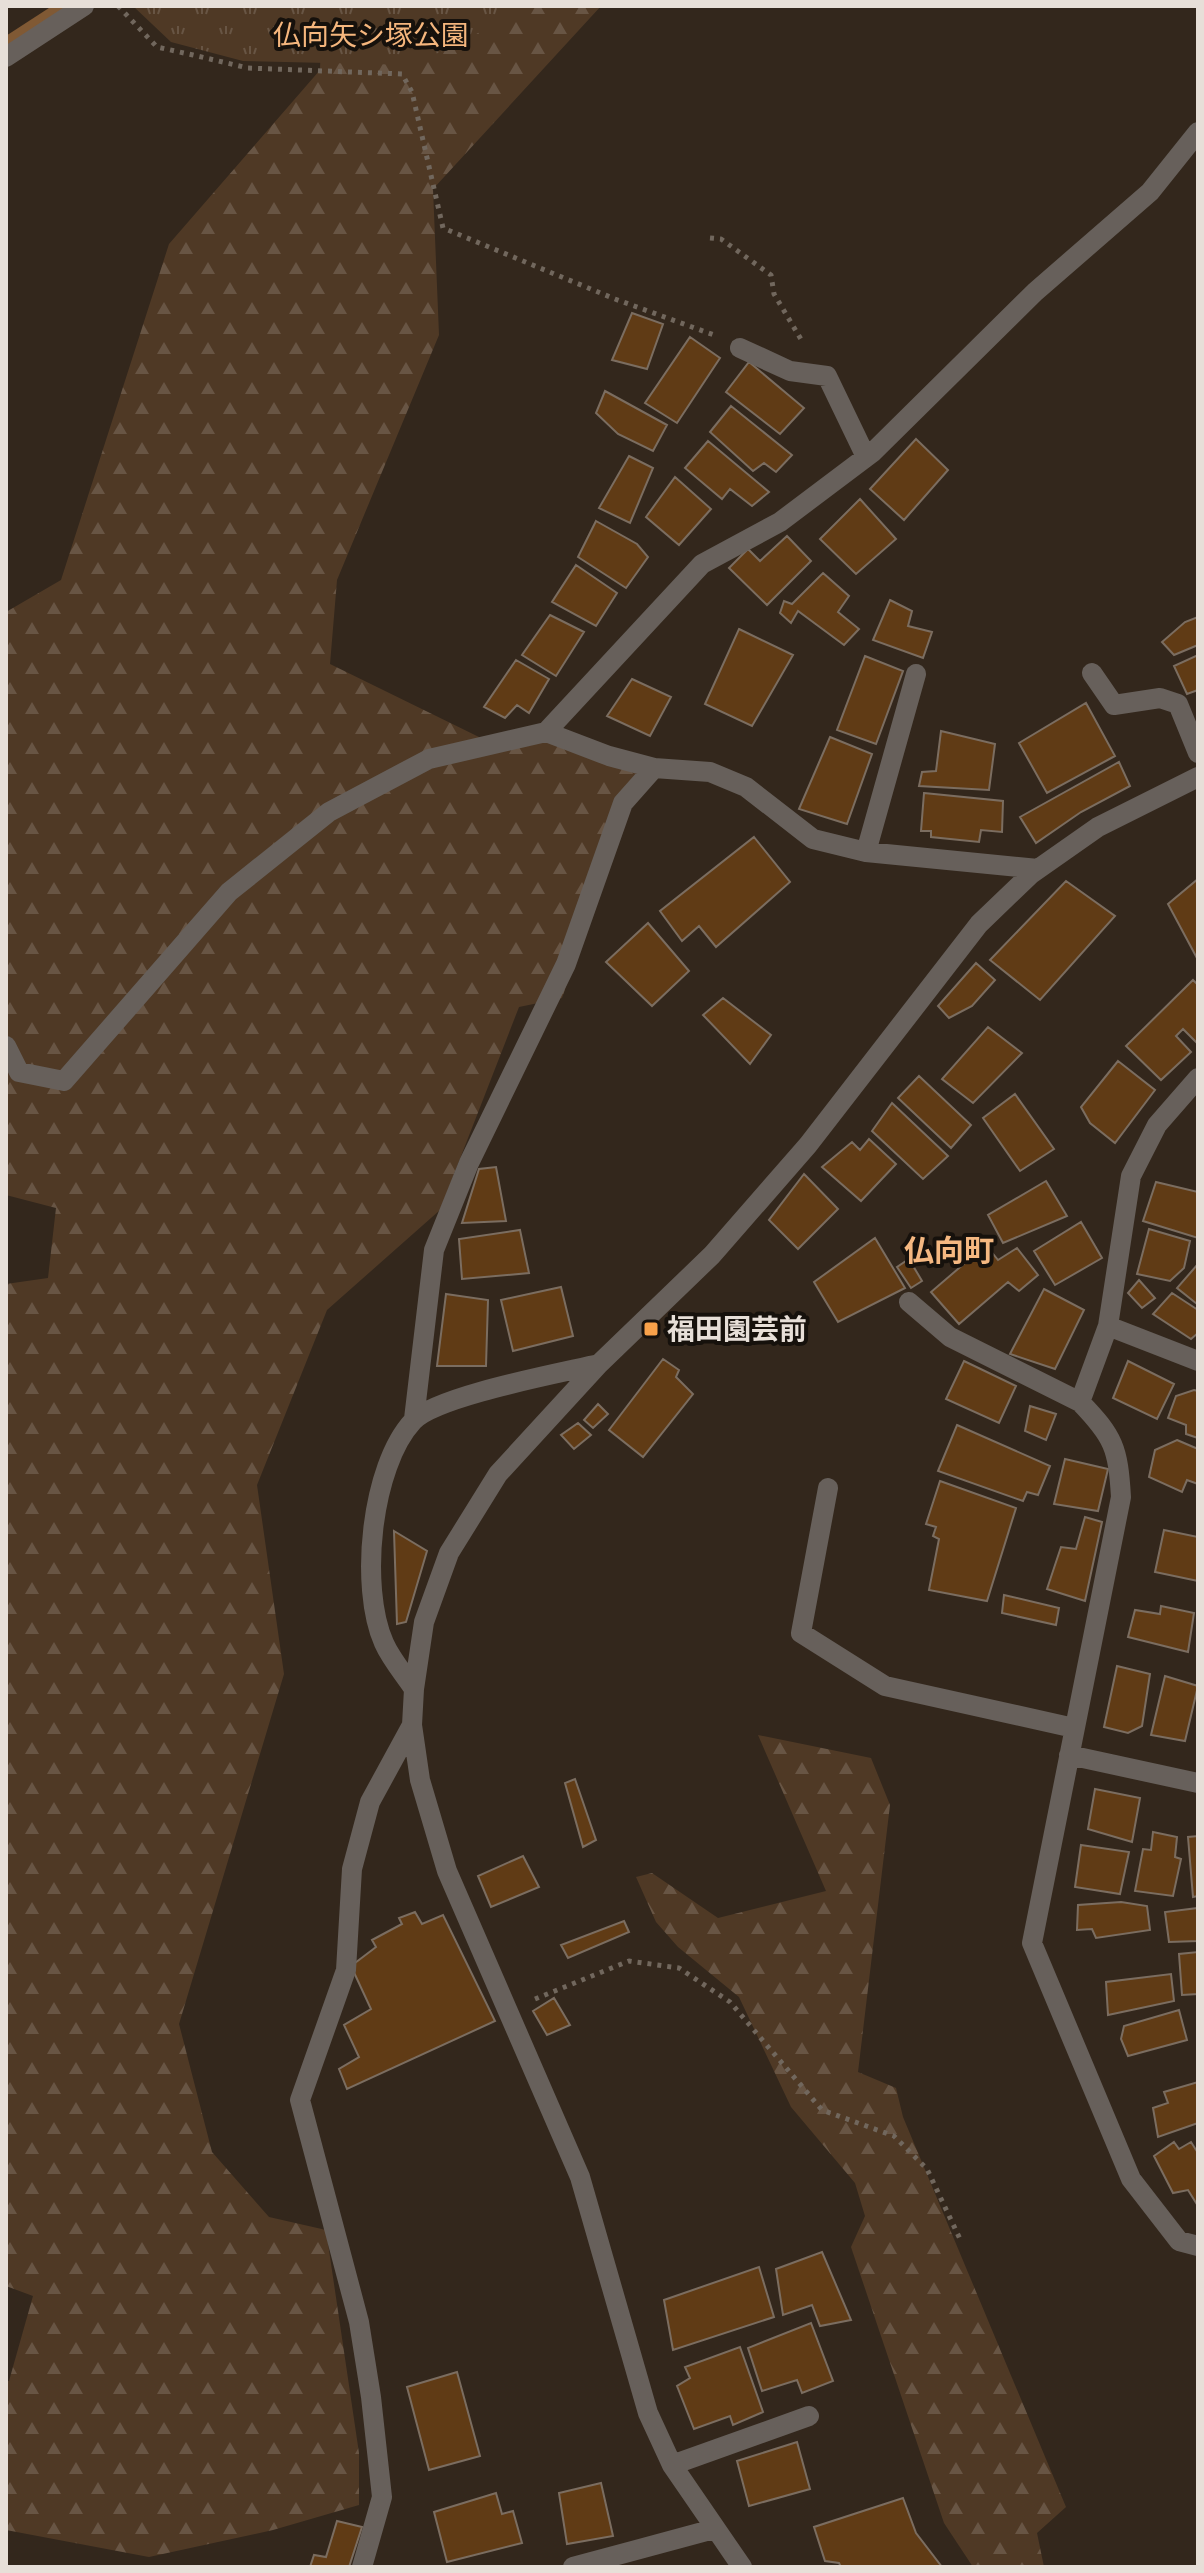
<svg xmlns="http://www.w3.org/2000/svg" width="1204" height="2573" font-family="Karla,'Noto Sans JP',sans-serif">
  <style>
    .forest { fill: url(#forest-firs) }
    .park { fill: url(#park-tufts) }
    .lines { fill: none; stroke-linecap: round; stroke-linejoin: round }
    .stream { stroke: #805934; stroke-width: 12 }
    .building { fill: #603b15; stroke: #7b6d60; stroke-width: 2 }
    .path { stroke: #71675d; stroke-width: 5; stroke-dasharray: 4 6; stroke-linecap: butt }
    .minor { stroke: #67605b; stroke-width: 20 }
    .poi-dot { fill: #f8a14a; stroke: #16110c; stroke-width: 3 }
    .labels { text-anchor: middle; stroke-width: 8; stroke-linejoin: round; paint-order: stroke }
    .park-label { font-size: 28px; fill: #f5b67d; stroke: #16110c }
    .poi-label { font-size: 28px; font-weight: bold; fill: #e7dfd8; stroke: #16110c; text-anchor: start }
    .neighbourhood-label { font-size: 30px; font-weight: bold; fill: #f5b881; stroke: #16110c }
  </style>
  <defs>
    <pattern id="forest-firs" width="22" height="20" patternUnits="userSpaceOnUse" patternTransform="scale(2)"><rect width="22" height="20" fill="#4f3925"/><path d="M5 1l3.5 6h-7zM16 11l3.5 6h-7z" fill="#685544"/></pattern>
    <pattern id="park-tufts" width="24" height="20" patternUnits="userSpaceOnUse" patternTransform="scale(2)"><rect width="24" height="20" fill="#4f3925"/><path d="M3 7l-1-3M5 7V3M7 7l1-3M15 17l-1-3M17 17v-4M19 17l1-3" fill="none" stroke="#685544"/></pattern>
  </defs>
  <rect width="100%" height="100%" fill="#33271c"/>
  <path class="forest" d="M322 6H601L433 189 439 335 337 580 330 664 481 738 522 735 646 756 562 998 519 1007 440 1210 327 1310 257 1485 284 1674 179 2024 212 2152 269 2217 326 2230 359 2453V2505L273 2530 149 2557 6 2530V2381H9L33 2296 6 2286V1284L48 1278 56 1208 6 1195V612L61 580 169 244 320 70Z
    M758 1735 871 1758 890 1805 858 2072 896 2088 903 2117 1066 2507 1037 2533 1044 2567H973L944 2523 851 2247 865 2216 855 2183 791 2107 739 1997 678 1947 656 1922 636 1877 652 1873 718 1918 826 1891Z"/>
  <path class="park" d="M133 6H516L475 35 413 65 243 61 171 42Z"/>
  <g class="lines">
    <path class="stream" d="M6 43 63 6"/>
  </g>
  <path class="building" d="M632 313 663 324 647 369 612 360Z
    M690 337 720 358 677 423 645 403Z
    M749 362 804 408 780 434 726 392Z
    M605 391 667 425 653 451 618 434 596 413Z
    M731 406 792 455 776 472 764 463 753 471 710 432Z
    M916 439 948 470 904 520 870 489Z
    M708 441 769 492 752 506 730 489 722 499 685 468Z
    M629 456 653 468 630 523 599 508Z
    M675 477 711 509 679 545 646 517Z
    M860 499 896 539 856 574 820 539Z
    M596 521 637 544 648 557 626 588 578 557Z
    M787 536 811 561 767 605 729 568 748 549 760 561Z
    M576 565 617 593 596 626 552 602Z
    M823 573 849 596 838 612 859 629 844 645 798 611 791 623 780 613 784 601 792 604Z
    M890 600 912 611 908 626 932 632 923 658 873 640Z
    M550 615 584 632 556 676 522 655Z
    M1198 617V645L1174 655 1162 642 1185 622Z
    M739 629 793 655 752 726 705 704Z
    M1198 655V690L1187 694 1174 666Z
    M865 656 903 671 876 744 837 730Z
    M516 660 549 679 529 713 517 705 505 718 484 707Z
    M632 679 671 697 650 736 607 716Z
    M1086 703 1115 756 1047 793 1019 743Z
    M941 731 995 744 989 790 919 786 922 772 936 771Z
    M830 737 872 754 847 824 799 809Z
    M1119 762 1130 786 1081 812 1036 843 1020 817Z
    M924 793 1003 801 1002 832 981 830 979 842 931 837V831H921Z
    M754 837 790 882 716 947 699 926 682 941 660 911Z
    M1198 879V960L1168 904Z
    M1066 881 1115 916 1040 1000 990 960Z
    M648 923 689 971 652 1006 606 962Z
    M976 963 995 980 972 1006 949 1018 938 1006Z
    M1193 980 1198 985V1044L1183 1029 1176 1036 1191 1052 1161 1080 1126 1046Z
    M723 998 771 1035 750 1064 703 1015Z
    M988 1027 1022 1053 973 1103 942 1079Z
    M1118 1061 1155 1090 1115 1143 1090 1123 1081 1107Z
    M919 1076 971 1125 951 1148 898 1098Z
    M1015 1094 1054 1149 1020 1171 983 1118Z
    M892 1103 948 1156 923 1179 872 1131Z
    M869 1139 896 1164 861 1201 822 1167 852 1142 860 1150Z
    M496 1167 506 1221 462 1223 479 1169Z
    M804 1174 838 1209 798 1249 769 1220Z
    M1046 1181 1067 1216 1003 1243 988 1215Z
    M1156 1182 1198 1192V1238L1143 1221Z
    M1081 1222 1102 1258 1055 1285 1034 1251Z
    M1149 1229 1190 1241 1184 1268 1170 1281 1137 1274Z
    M520 1230 529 1273 462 1279 459 1239Z
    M875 1238 905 1288 838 1322 814 1282Z
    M986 1245 998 1260 1017 1248 1038 1275 1019 1291 1008 1282 959 1324 931 1292Z
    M909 1259 922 1281 911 1288 897 1267Z
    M1198 1264V1302L1197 1304 1177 1288Z
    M1139 1280 1155 1298 1142 1308 1128 1293Z
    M561 1287 573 1336 513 1351 501 1300Z
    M1044 1289 1084 1310 1055 1369 1010 1354Z
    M1172 1293 1198 1310V1333L1191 1339 1153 1314Z
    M446 1294 488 1300 486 1366H437Z
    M663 1359 679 1370 676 1377 693 1394 643 1457 609 1430Z
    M964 1361 1016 1386 999 1423 946 1399Z
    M1128 1361 1174 1384 1157 1419 1113 1398Z
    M1194 1390 1198 1391V1438L1186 1434V1425L1168 1418 1176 1396Z
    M598 1404 608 1414 593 1428 584 1420Z
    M1030 1406 1056 1414 1046 1440 1025 1431Z
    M578 1423 591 1435 574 1449 561 1435Z
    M957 1425 1050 1466 1038 1495 1027 1492 1023 1501 938 1471Z
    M1177 1440 1198 1449V1484L1187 1480 1182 1492 1149 1477 1155 1450Z
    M1065 1459 1108 1469 1098 1511 1054 1504Z
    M940 1481 1016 1508 987 1601 929 1590 939 1539 933 1536 936 1527 926 1524Z
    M1085 1517 1102 1522 1085 1601 1047 1589 1061 1547 1076 1549Z
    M1164 1530 1198 1537V1581L1155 1572Z
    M394 1531 427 1551 406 1622 397 1624Z
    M1004 1595 1059 1608 1056 1625 1002 1613Z
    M1161 1606 1194 1613 1188 1652 1128 1637 1135 1610 1160 1614Z
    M1117 1666 1150 1674 1142 1726 1128 1733 1104 1727Z
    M1165 1676 1198 1686 1185 1741 1151 1735Z
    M575 1779 596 1840 583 1847 565 1783Z
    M1095 1789 1140 1798 1132 1842 1088 1829Z
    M1153 1832 1177 1837 1175 1857 1181 1859 1173 1896 1135 1891 1143 1849 1151 1850Z
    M1198 1836V1896L1193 1897 1188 1837Z
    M1081 1845 1129 1852 1120 1894 1075 1887Z
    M523 1856 539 1887 491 1907 478 1876Z
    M1121 1902 1147 1906 1150 1930 1096 1938 1092 1929 1077 1930 1078 1905Z
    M1198 1908V1941L1169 1942 1165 1912Z
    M415 1912 422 1924 443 1915 495 2021 347 2089 339 2069 359 2057 344 2025 371 2009 351 1966 376 1947 372 1940 402 1924 399 1918Z
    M624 1921 629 1932 568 1958 561 1945Z
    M1198 1952V1994L1182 1995 1179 1954Z
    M1171 1974 1174 2001 1108 2015 1106 1982Z
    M554 1998 570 2025 547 2035 533 2011Z
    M1179 2010 1187 2040 1128 2056 1121 2039 1124 2026Z
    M1198 2082V2123L1158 2137 1153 2108 1168 2103 1164 2092Z
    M1174 2142 1179 2149 1191 2142 1198 2153V2206L1188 2190 1173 2193 1154 2156Z
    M822 2252 851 2320 820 2326 812 2305 783 2315 776 2269Z
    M759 2267 774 2317 673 2350 664 2300Z
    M811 2323 833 2381 802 2393 797 2380 762 2391 748 2348Z
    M740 2347 763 2412 733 2425 730 2416 694 2429 677 2386 690 2378 685 2367Z
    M457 2372 480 2456 429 2470 407 2387Z
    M797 2442 810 2489 749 2506 737 2461Z
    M601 2483 613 2536 567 2544 559 2493Z
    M496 2493 502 2514 513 2511 522 2543 447 2562 434 2512Z
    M903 2498 916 2533 942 2567H841L839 2563 825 2561 814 2527Z
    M337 2521 362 2527 349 2567H310L314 2555 326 2557Z"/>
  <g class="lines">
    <path class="path" d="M118 6 157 47 193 55 248 68 402 74 412 92 443 228 615 299 714 335
      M710 238 721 239 771 275 774 294 802 341
      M535 1999 629 1961 679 1968 730 2002 822 2110 894 2136 927 2169 960 2239"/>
    <path class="minor" d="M6 57 84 6
      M740 348 790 371 827 376 866 457
      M1092 673 1114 705 1160 698 1178 704 1198 753
      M546 732 609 756 654 768 710 772 746 787 813 839 866 852 1038 869
      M866 852 916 674
      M6 1046 19 1072 64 1081 229 892 329 812 429 759 546 732 702 564 780 522 873 452 1035 292 1150 192 1198 132
      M1198 1078 1157 1125 1131 1176 1108 1326 1080 1402C1114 1437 1118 1448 1121 1497L1032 1943 1131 2179 1179 2241 1198 2246
      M909 1302 950 1337 1080 1402
      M1108 1326 1198 1361
      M414 1419 434 1250 469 1163 566 964 623 803 654 768
      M828 1488 801 1633 885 1686 1074 1728
      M414 1689C404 1674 391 1659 384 1643 359 1587 371 1466 413 1421 436 1396 561 1373 599 1364
      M1069 1755 1198 1783
      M672 2465 809 2416
      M362 2567 382 2497 371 2397 359 2322 300 2100 346 1970 352 1869 370 1802 412 1725
      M573 2567 714 2529
      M742 2567 672 2465 648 2413 580 2177 447 1871 420 1780 412 1725 414 1689 424 1622 449 1553 498 1474 599 1364 712 1255 808 1145 979 924 1031 874 1098 827 1198 777"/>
  </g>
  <rect class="poi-dot" x="643" y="1321" width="16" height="16" rx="4"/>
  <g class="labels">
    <g class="park-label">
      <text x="371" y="45">仏向矢シ塚公園</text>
    </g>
    <g class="poi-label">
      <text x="667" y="1339">福田園芸前</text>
    </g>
    <g class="neighbourhood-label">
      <text x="949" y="1261">仏向町</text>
    </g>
  </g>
  <rect width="1204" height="2573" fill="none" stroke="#e7dfd8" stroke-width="16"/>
</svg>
